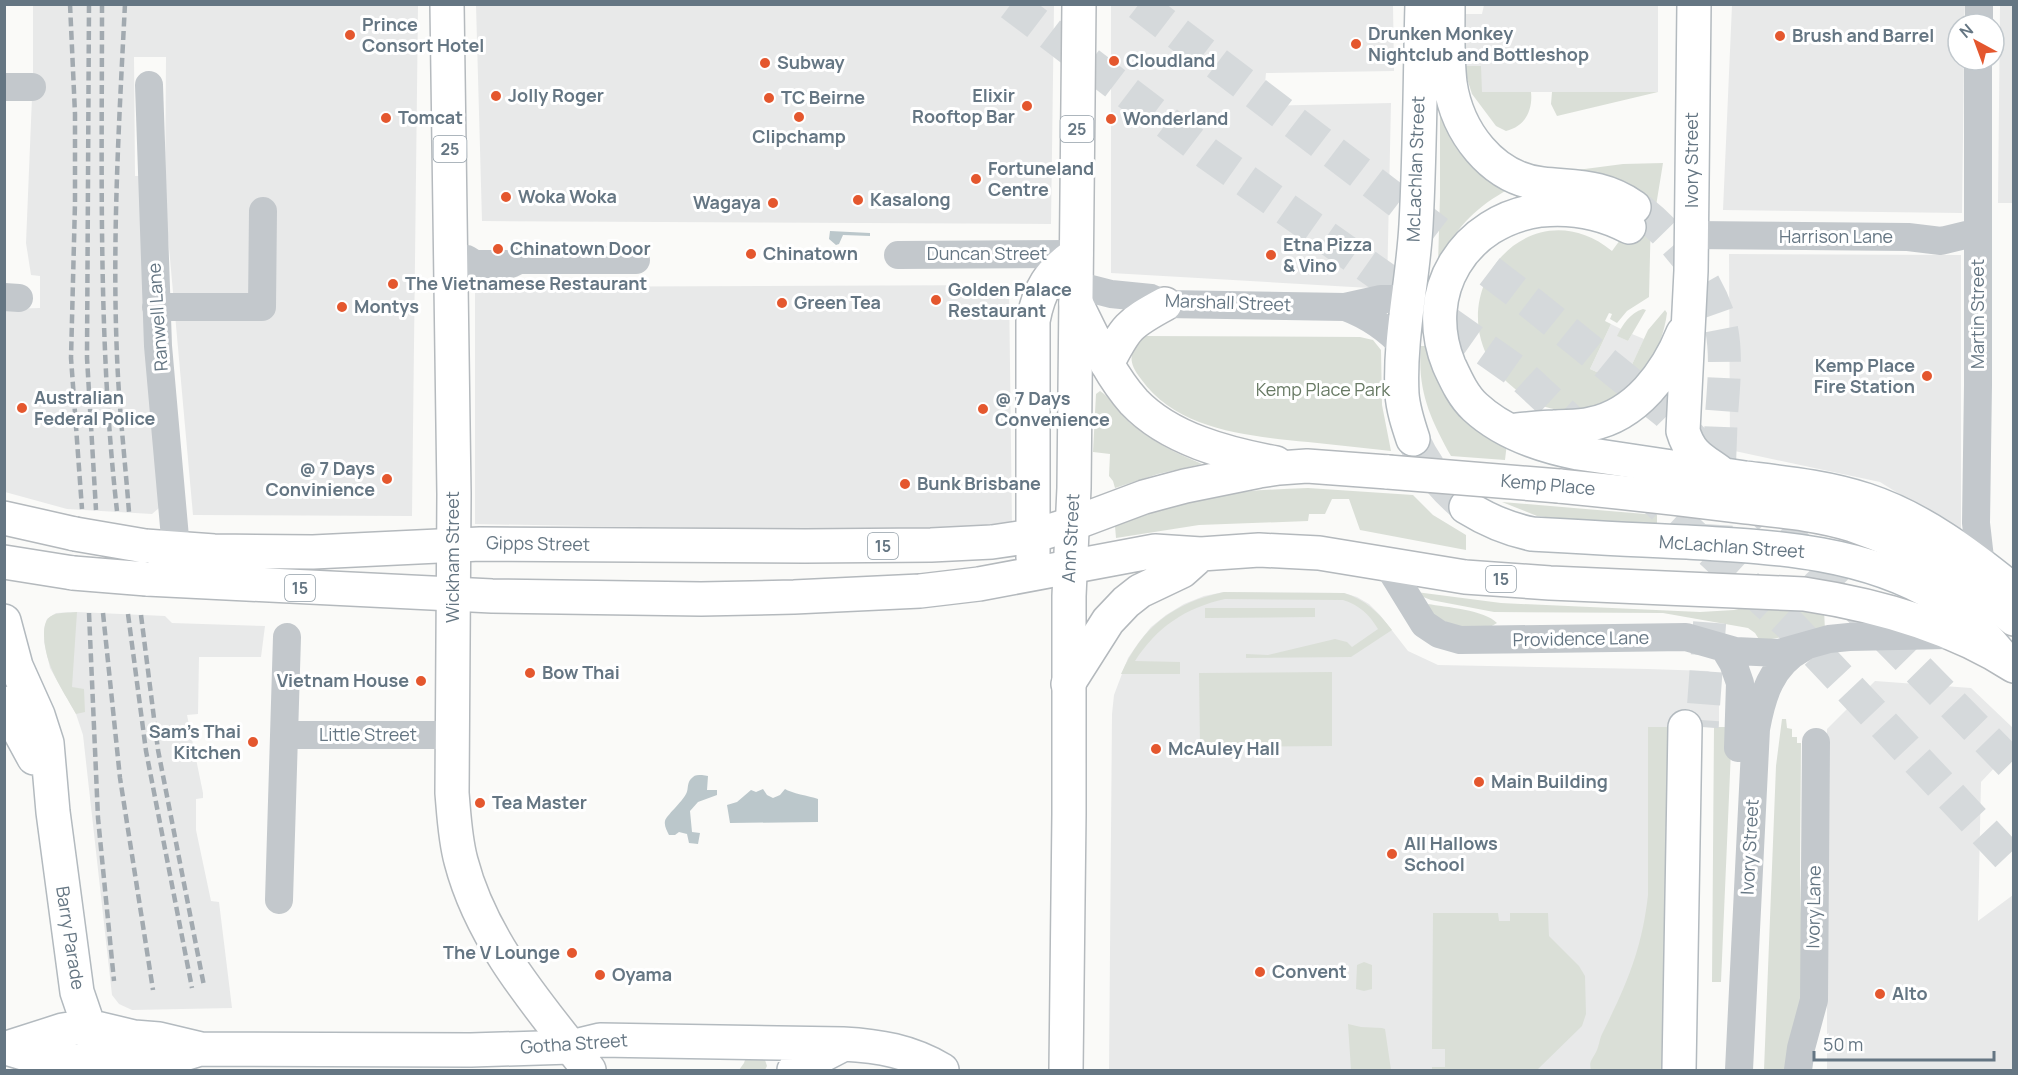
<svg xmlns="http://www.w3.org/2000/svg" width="2018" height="1075" font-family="Manrope,sans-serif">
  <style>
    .built { fill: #e8e9e9 }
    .green { fill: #dadfd7 }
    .water { fill: #bbc7cb }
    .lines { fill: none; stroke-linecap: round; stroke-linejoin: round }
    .secondary-tunnel { stroke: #d5d9db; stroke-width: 33; stroke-dasharray: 33 16; stroke-linecap: butt }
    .highway-tunnel { stroke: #d5d9db; stroke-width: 33; stroke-dasharray: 33 16; stroke-linecap: butt }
    .secondary-casing { stroke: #b3babf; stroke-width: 36 }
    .primary-casing { stroke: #b5babe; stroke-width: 36 }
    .highway-casing { stroke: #b4b9bd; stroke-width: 36 }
    .street { stroke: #c3c8cc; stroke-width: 28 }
    .secondary { stroke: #fff; stroke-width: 33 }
    .primary { stroke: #fff; stroke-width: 33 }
    .highway { stroke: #fff; stroke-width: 33 }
    .rail { stroke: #a2aab0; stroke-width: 4.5; stroke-dasharray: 9 4.5; stroke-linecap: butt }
    .highway-bridge-casing { stroke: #b4b9bd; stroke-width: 36; stroke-linecap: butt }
    .highway-bridge { stroke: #fff; stroke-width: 33 }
    .poi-dot { fill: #e4572e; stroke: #fff; stroke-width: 2 }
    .labels { text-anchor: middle; stroke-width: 6; stroke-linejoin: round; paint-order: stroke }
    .shield { fill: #fff; stroke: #939fa8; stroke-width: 1.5 }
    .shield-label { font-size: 16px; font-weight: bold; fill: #657683 }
    .poi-label { font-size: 18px; font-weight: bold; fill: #657683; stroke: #fff; text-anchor: start }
    .street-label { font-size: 18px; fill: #657683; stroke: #fff }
    .park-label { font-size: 18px; fill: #687a64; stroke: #fff }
  </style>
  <rect width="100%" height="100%" fill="#fafaf8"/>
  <path class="built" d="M33 5H418L412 516 193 515 165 203 166 57H134L135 176H142L159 508 152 514 67 509 5 492 4 309 40 308V276L31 275 26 243 33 73Z
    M476 5H1054L1051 224 482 221Z
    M1111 5H1393L1394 71 1266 73 1263 106 1391 103 1387 289 1111 273Z
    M1484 5H1658V92H1481L1463 66V14H1482Z
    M1732 5H1965L1964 24H1958V60H1964L1962 213 1723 210Z
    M2000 5H2013V203H1998Z
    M1729 254 1961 255V532L1880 482 1730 450Z
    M1009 285 1012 526 975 533 475 524V287Z
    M1611 324 1621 329 1618 336 1628 341 1632 334 1644 339 1623 384 1590 369Z
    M1224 592 1344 593 1357 597 1369 604 1380 615 1408 651 1438 665 1648 669 1708 671 1712 673 1719 688V727H1675L1671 1070H1109L1112 714 1114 695 1128 658 1139 642 1151 627 1166 615 1184 604 1204 596Z
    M77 612 165 616 172 623 265 626 261 657H199L198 714 187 715 203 793V798L196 799V830L211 901 219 902 232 1008 132 1010 119 1004 112 995 83 735 76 714 50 668 44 642V629L47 619 56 613Z
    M1875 681 1971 688 2013 728V748L1981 782 1978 921 2013 895V1070H1827V729Z"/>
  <path class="green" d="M1463 66H1481L1482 92H1531C1533 110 1525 127 1506 131L1496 126 1472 94Z
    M1552 92H1658L1557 116 1551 104Z
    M1440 109 1509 189C1474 208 1455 229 1438 264L1440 196Z
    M1663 163 1656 206 1651 214 1649 297 1627 311 1617 323 1610 319 1612 314 1609 313 1605 321 1611 324 1590 369 1623 384 1648 330 1665 310 1667 313C1662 350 1641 388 1605 402 1574 415 1547 414 1519 392 1509 384 1498 375 1491 363 1444 285 1533 187 1612 251L1620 240 1577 174V170L1623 164Z
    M1643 309 1646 310 1628 341 1617 336C1623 324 1630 313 1643 309Z
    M1144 336 1360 337 1373 340 1381 350 1382 405 1391 451C1364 448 1336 445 1308 442 1250 436 1178 431 1141 379 1127 361 1129 352 1144 336Z
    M1421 346H1431L1507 443 1505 460 1451 456C1430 418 1417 390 1421 346Z
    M1100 391C1109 396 1120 414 1129 422 1150 441 1176 453 1202 464L1158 474 1115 488 1113 481 1109 476 1110 454 1093 452 1096 394Z
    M1308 488 1413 495 1433 515 1466 535V550L1360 530 1349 499H1332L1325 514H1309L1308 521 1199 525 1116 538 1115 526C1149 513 1184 502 1221 495 1250 490 1279 489 1308 488Z
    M1502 502 1657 515V525L1581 521 1537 516Z
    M1224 592 1344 593C1366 600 1378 612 1392 630L1351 657 1246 658V654L1268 655 1335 639 1347 642 1352 647 1378 629C1369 614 1359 605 1343 600L1225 599C1185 608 1157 627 1135 661L1180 662V674H1121C1142 627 1173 603 1224 592Z
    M1416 592 1501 603 1700 612 1734 610 1752 606 1824 610 1825 630 1760 641 1755 633 1748 628 1663 613 1494 612 1431 600 1418 595Z
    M1428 604C1445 607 1485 610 1497 623L1490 627H1455L1432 614Z
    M1205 608H1315V617L1205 618Z
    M77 612 72 687 84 689 85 712 76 714C61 687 45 666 44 635 44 627 45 618 53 615 60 612 69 613 77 612Z
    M1332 672V746L1200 747 1199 673Z
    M1782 719H1786L1787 728 1792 729V737H1797V743H1801L1800 875 1803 993 1788 1070H1764L1776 766Z
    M1648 727H1674L1671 1070H1591C1589 1062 1591 1061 1595 1054 1599 1048 1599 1039 1603 1032 1627 984 1642 949 1648 895Z
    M1714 727H1732L1721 982H1712Z
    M1433 913H1498L1499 921H1510V913H1548L1549 936 1579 966 1585 976 1586 1014 1582 1026 1537 1070H1432V1067H1445V1049H1432Z
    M1364 962 1372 965V989L1364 991 1356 989 1357 965Z
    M1348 1024 1361 1027 1382 1028 1385 1029 1391 1070H1351Z
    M747 1054 764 1057 767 1066 765 1070H739L744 1063Z"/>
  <path class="water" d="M830 231 870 233V236L843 235 839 244 836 245 829 239Z
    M702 775 708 776 707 790H717V795L698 802 690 811 692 832 700 833 698 844 689 843 687 834 679 832 675 835H669C667 831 664 826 665 821 666 816 682 802 686 794 689 789 686 782 693 777 695 775 698 775 702 775Z
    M763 789 767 795 773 798 780 795 785 789C791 793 809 796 818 799V822L730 823 727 805 737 802 751 790 756 792Z"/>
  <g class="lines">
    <path class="secondary-tunnel" d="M1640 210C1674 237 1704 274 1718 315 1729 348 1723 389 1721 423 1718 525 1709 626 1702 727
      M1413 439C1426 467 1442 487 1466 507"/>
    <path class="highway-tunnel" d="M1011 4 1208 154 1519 373 1593 442
      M1139 4 1531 303 1667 413 1698 445
      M1639 485 1791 626 2014 863
      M1747 495 2014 767"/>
    <g class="secondary-casing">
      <path id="secondary" d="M1448 4C1448 30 1447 57 1450 83 1457 131 1491 178 1542 184 1578 188 1602 185 1634 207
        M1694 4 1691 271 1683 431C1690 455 1702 459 1721 473
        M1629 227C1601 212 1572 207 1541 210 1464 220 1419 292 1449 365 1456 380 1463 396 1475 407 1503 433 1542 446 1578 453 1634 461 1690 470 1745 478 1786 483 1827 487 1866 500 1921 518 1970 555 2014 591
        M1517 430C1530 429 1542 427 1554 427 1567 426 1579 427 1591 424 1636 415 1667 373 1683 333
        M1413 439C1408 424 1403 409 1402 394 1399 338 1413 281 1416 225 1420 152 1420 78 1422 4
        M1466 507C1487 520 1507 529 1532 534 1584 537 1635 540 1687 542 1773 547 1864 551 1939 597 1966 613 1985 636 2005 660
        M4 621 16 666 38 715 47 743 53 812 77 992 93 1039 111 1070
        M4 703 34 758
        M6 1048 43 1059 137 1065 161 1061 200 1049
        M7 1048 63 1030 88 1026 134 1037 159 1039 201 1049 471 1050 571 1047 600 1040 843 1044C879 1046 910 1051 942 1070
        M794 1070 840 1046
        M1679 1070 1685 727"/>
    </g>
    <g class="primary-casing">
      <path id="primary" d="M447 4 454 494 452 793C454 816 455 839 461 861 482 942 539 1006 589 1070
        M1066 1070 1069 814V596L1074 488 1079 4"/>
    </g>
    <g class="highway-casing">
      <path id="highway" d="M1076 303C1093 337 1109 374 1134 402 1169 439 1227 454 1276 463
        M1107 364C1126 327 1128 324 1165 304
        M1559 486C1621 492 1683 499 1745 507 1781 511 1818 514 1853 525 1912 545 1968 577 2014 619
        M4 518 75 534
        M145 546 214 551 313 552 480 544 805 546 931 545 992 542 1033 536 1072 524 1144 497 1185 486 1259 471 1279 468 1307 466 1388 472
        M1033 558V321C1039 289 1049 273 1076 254
        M4 562 73 573
        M147 579 492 596 701 599 794 597 920 591 979 584 1155 551 1201 554 1259 550 1319 553 1465 577 1550 583 1804 594C1876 605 1952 626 2014 666
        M1068 684 1108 621 1126 602 1140 591 1182 571 1201 554"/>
    </g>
    <path class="street" d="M1979 24V4
      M1978 60V385L1976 523 1980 558 1984 567
      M149 85 158 346 176 549
      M4 87H32
      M1692 235 1908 237 1941 241 1978 232
      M898 255 1076 254
      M467 259 475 264H511L519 260H636
      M1076 285 1111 294 1151 298 1165 304 1345 307 1381 299H1407
      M4 297 19 298
      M156 307H262L263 211
      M1345 307C1369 316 1387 328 1404 347
      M1387 564 1424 624 1439 634 1460 640 1686 637 1735 651 1779 653 1829 639 1849 637 1947 635
      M1724 648 1733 663 1740 683 1738 748
      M284 735H453
      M279 900 287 637
      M1739 1070 1756 729C1762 696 1771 665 1803 648
      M1798 1070 1801 1048 1814 1000 1816 742"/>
    <use href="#secondary" class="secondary"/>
    <use href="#primary" class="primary"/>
    <use href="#highway" class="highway"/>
    <path class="rail" d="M70 4 75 114V203L71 358 82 509
      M89 4 87 358 96 510
      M102 4C102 173 98 343 117 511
      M125 4C119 122 112 239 117 356 119 408 125 460 129 512
      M89 613 98 818 114 981
      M103 613 120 778 153 990
      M128 614 146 751 192 988
      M141 615 158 750 204 986"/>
    <g class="highway-bridge-casing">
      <path id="highway-bridge" d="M1388 472 1559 486
        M75 534 145 546
        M73 573 147 579"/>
    </g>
    <use href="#highway-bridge" class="highway-bridge"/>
  </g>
  <g class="poi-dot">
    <circle cx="350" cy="35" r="6"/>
    <circle cx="1780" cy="36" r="6"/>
    <circle cx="1356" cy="44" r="6"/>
    <circle cx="1114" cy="61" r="6"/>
    <circle cx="765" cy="63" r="6"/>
    <circle cx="496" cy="96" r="6"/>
    <circle cx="769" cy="98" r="6"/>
    <circle cx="1027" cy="106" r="6"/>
    <circle cx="799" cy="117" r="6"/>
    <circle cx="386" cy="118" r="6"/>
    <circle cx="1111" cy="119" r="6"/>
    <circle cx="976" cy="179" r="6"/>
    <circle cx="506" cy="197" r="6"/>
    <circle cx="858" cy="200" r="6"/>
    <circle cx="773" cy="203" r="6"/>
    <circle cx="498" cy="249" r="6"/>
    <circle cx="751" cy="254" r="6"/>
    <circle cx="1271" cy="255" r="6"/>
    <circle cx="393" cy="284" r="6"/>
    <circle cx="936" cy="300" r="6"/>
    <circle cx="782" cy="303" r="6"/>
    <circle cx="342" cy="307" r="6"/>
    <circle cx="1927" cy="376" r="6"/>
    <circle cx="22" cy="408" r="6"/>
    <circle cx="983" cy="409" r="6"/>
    <circle cx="387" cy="479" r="6"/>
    <circle cx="905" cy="484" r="6"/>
    <circle cx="530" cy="673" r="6"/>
    <circle cx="421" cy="681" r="6"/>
    <circle cx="253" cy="742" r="6"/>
    <circle cx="1156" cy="749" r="6"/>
    <circle cx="1479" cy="782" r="6"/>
    <circle cx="480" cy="803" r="6"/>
    <circle cx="1392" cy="854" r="6"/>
    <circle cx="572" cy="953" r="6"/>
    <circle cx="1260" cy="972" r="6"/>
    <circle cx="600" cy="975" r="6"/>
    <circle cx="1880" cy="994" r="6"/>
  </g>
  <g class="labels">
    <g class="shield">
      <rect x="1060.5" y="116" width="33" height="26" rx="4.5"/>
      <rect x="433.5" y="136" width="33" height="26" rx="4.5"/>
      <rect x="868" y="533" width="30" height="26" rx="4.5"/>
      <rect x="1486" y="566" width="30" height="26" rx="4.5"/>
      <rect x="285" y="575" width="30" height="26" rx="4.5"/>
    </g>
    <g class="shield-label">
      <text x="1077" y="135">25</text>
      <text x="450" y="155">25</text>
      <text x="883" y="552">15</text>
      <text x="1501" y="585">15</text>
      <text x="300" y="594">15</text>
    </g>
    <g class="poi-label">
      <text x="362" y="31">Prince<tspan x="362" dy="21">Consort Hotel</tspan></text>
      <text x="1368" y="40">Drunken Monkey<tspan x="1368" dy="21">Nightclub and Bottleshop</tspan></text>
      <text x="1792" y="42">Brush and Barrel</text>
      <text x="1126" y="67">Cloudland</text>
      <text x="777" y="69">Subway</text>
      <text x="508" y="102">Jolly Roger</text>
      <text x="1015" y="102" text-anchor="end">Elixir<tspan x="1015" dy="21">Rooftop Bar</tspan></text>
      <text x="781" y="104">TC Beirne</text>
      <text x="398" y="124">Tomcat</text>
      <text x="1123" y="125">Wonderland</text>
      <text x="799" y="143" text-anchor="middle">Clipchamp</text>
      <text x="988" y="175">Fortuneland<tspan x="988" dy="21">Centre</tspan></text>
      <text x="518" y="203">Woka Woka</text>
      <text x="870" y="206">Kasalong</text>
      <text x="761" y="209" text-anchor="end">Wagaya</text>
      <text x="1283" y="251">Etna Pizza<tspan x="1283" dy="21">&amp; Vino</tspan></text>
      <text x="510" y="255">Chinatown Door</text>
      <text x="763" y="260">Chinatown</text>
      <text x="405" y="290">The Vietnamese Restaurant</text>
      <text x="948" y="296">Golden Palace<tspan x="948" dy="21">Restaurant</tspan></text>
      <text x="794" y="309">Green Tea</text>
      <text x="354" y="313">Montys</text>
      <text x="1915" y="372" text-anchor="end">Kemp Place<tspan x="1915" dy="21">Fire Station</tspan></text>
      <text x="34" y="404">Australian<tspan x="34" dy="21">Federal Police</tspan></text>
      <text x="995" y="405">@ 7 Days<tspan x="995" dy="21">Convenience</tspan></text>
      <text x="375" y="475" text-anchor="end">@ 7 Days<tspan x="375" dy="21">Convinience</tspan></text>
      <text x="917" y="490">Bunk Brisbane</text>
      <text x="542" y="679">Bow Thai</text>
      <text x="409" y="687" text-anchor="end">Vietnam House</text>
      <text x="241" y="738" text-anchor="end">Sam's Thai<tspan x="241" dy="21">Kitchen</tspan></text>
      <text x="1168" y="755">McAuley Hall</text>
      <text x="1491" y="788">Main Building</text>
      <text x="492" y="809">Tea Master</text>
      <text x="1404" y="850">All Hallows<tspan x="1404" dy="21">School</tspan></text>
      <text x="560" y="959" text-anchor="end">The V Lounge</text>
      <text x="1272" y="978">Convent</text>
      <text x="612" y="981">Oyama</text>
      <text x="1892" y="1000">Alto</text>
    </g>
    <g class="street-label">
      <text transform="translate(1692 160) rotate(-90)" y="6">Ivory Street</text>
      <text transform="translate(1416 169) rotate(-88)" y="6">McLachlan Street</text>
      <text x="1836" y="243">Harrison Lane</text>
      <text x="987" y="260">Duncan Street</text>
      <text transform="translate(1228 303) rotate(2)" y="6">Marshall Street</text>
      <text transform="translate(1978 314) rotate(-90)" y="6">Martin Street</text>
      <text transform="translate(158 317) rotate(-94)" y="6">Ranwell Lane</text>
      <text transform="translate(1548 485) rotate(5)" y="6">Kemp Place</text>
      <text transform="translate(1071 538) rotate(-87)" y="6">Ann Street</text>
      <text transform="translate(538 544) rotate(1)" y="6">Gipps Street</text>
      <text transform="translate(1732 547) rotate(4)" y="6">McLachlan Street</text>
      <text transform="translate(453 557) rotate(-90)" y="6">Wickham Street</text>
      <text transform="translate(1581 639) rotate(-1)" y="6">Providence Lane</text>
      <text x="368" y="741">Little Street</text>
      <text transform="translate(1750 847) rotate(-87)" y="6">Ivory Street</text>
      <text transform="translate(1814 907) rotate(-89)" y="6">Ivory Lane</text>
      <text transform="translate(70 938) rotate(81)" y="6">Barry Parade</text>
      <text transform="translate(574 1044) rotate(-4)" y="6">Gotha Street</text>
    </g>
    <g class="park-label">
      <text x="1323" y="396">Kemp Place Park</text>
    </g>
  </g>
  <rect width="2018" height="1075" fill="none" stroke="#657683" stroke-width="12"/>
  <g transform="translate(1976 42) rotate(319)"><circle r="28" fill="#ffffff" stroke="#c1c8cd" stroke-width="1.5"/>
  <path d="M0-4.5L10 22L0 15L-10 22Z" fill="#e4572e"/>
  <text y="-9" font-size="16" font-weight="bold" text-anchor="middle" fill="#657683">N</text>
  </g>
  <path d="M1814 1051v9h180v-9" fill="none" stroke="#657683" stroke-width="3"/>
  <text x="1823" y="1051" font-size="18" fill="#657683" stroke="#ffffff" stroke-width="4.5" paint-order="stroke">50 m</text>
</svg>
